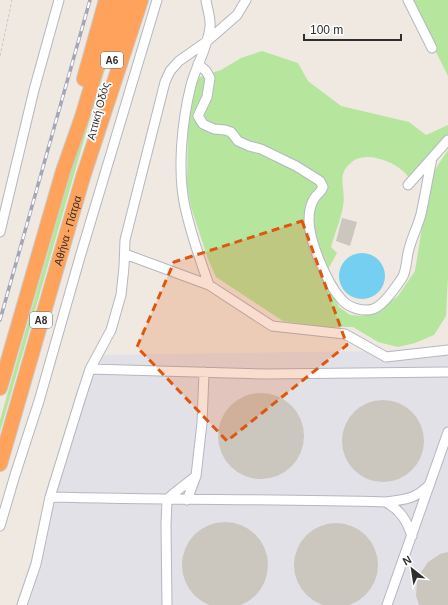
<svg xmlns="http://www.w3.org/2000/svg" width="448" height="605" font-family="Helvetica,sans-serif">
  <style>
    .industrial { fill: #e3e1e8 }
    .green { fill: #b6e59e }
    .water { fill: #75cff0 }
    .building { fill: #cbc7bf }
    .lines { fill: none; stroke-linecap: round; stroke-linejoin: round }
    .minor-casing { stroke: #b4b7c1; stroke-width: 11 }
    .highway-casing { stroke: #c9c9c9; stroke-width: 16 }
    .path { stroke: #c9c9c9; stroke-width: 1; stroke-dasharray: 3 2; stroke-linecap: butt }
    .minor { stroke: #fff; stroke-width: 9 }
    .highway { stroke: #ffa35c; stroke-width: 14 }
    .rail-casing { stroke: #a3a6b8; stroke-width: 3.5 }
    .rail { stroke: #fff; stroke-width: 2; stroke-dasharray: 6; stroke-linecap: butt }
    .marked { fill: #df570e; fill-opacity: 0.2; stroke: #df570e; stroke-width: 3; stroke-dasharray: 8 5; stroke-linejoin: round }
    .labels { text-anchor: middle; stroke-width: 3.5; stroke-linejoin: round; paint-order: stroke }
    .shield { fill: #fff; stroke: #6d6d6d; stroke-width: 1 }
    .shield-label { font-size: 10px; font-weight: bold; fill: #2e2e2e }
    .street-label { font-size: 11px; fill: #2e2e2e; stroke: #fff }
  </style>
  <rect width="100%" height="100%" fill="#efe9e1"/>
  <path class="industrial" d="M448 350V605H16L98 355Z"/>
  <path class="green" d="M126 0 90 119 0 432V420L86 119Z
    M410 0H448V76Z
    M262 51 298 63 308 81 341 106 409 122 426 135 448 125V135L409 178C402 167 389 161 376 158 370 156 358 157 353 161 334 175 347 188 343 206 341 219 335 233 331 247L337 253 326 273 328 288 339 307 350 315 362 316 380 309 398 296 415 271 430 177 448 150V276L446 316 434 335 415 343 398 347 378 342 353 327H323L283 321 216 277 208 259 191 207 187 185 188 120 197 78 221 70 241 58Z"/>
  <path class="water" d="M339 276a23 23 0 1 1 46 0a23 23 0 1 1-46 0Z"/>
  <path class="building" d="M342 218 357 222 350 246 336 241Z
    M218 436a43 43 0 1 1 86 0a43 43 0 1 1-86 0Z
    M342 441a41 41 0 1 1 82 0a41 41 0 1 1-82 0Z
    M182 565a43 43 0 1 1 86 0a43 43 0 1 1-86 0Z
    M294 565a42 42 0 1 1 84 0a42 42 0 1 1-84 0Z
    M448 552V605H419L416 596 417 582 420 574 428 562 440 554Z"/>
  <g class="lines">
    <g class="minor-casing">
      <path id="minor" d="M206 0C207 8 211 18 210 27 208 47 196 66 191 85 182 121 177 170 185 207 191 234 200 260 209 285
        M408 0 432 48
        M198 64 206 71 210 78 207 97 198 116 203 124 214 129 225 130 231 132 238 141 249 146 261 149 296 166 320 181 323 187C321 192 319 193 316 196 311 202 309 212 309 220 309 241 327 284 342 300 349 308 363 312 373 309 383 306 396 287 402 278 407 271 406 258 409 249 412 237 418 226 421 214 425 196 428 177 432 158
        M408 185 448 140
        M0 232 34 90 59 0
        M125 254 209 285 272 326 345 334 386 357 448 350
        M90 369 266 374 448 372
        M50 497C162 500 274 499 385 502 405 500 416 499 430 484
        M187 500 196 476 202 423 204 372
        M385 502C400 509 407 521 412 536
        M0 526 15 475 39 401 80 257 157 0
        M22 605 36 564 50 497 80 400 90 369 111 330 121 295 124 267 125 240 165 82 170 71 179 61 206 42 237 15 246 0
        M167 605 166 525 167 500 173 494 196 476
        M387 605 448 432"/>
    </g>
    <g class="highway-casing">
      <g id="highway">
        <path d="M114 53 130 0"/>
        <path d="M84 79 106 0"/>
        <path d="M0 388 63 171 82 117 117 0"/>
        <path id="s1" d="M0 464 83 177 141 0"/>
      </g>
    </g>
    <path class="path" d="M0 56 12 0"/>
    <use href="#minor" class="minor"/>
    <use href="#highway" class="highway"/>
    <g class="rail-casing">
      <path id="rail" d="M0 320 90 0"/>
    </g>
    <use href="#rail" class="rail"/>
  </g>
  <path class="marked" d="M302 221 347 345 227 441 137 347 174 262Z"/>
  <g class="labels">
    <g class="shield">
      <rect x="101" y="52" width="22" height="16" rx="3"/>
      <rect x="30" y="312" width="22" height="16" rx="3"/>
    </g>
    <g class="shield-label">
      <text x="112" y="64">Α6</text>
      <text x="41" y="324">Α8</text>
    </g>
    <g class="street-label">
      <text transform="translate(98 111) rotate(-75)" y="4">Αττική Οδός</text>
      <text dy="4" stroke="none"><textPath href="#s1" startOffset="243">Αθήνα - Πάτρα</textPath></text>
    </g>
  </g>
  <g transform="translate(412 569) rotate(330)" stroke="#ffffff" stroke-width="3" paint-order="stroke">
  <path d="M0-3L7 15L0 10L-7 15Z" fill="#2e2e2e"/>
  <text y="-6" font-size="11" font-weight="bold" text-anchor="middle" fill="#2e2e2e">N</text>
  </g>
  <path d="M304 34v6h97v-6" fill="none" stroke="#2e2e2e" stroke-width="2"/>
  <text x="310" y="34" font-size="12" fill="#2e2e2e" stroke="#ffffff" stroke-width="3" paint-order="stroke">100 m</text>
</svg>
